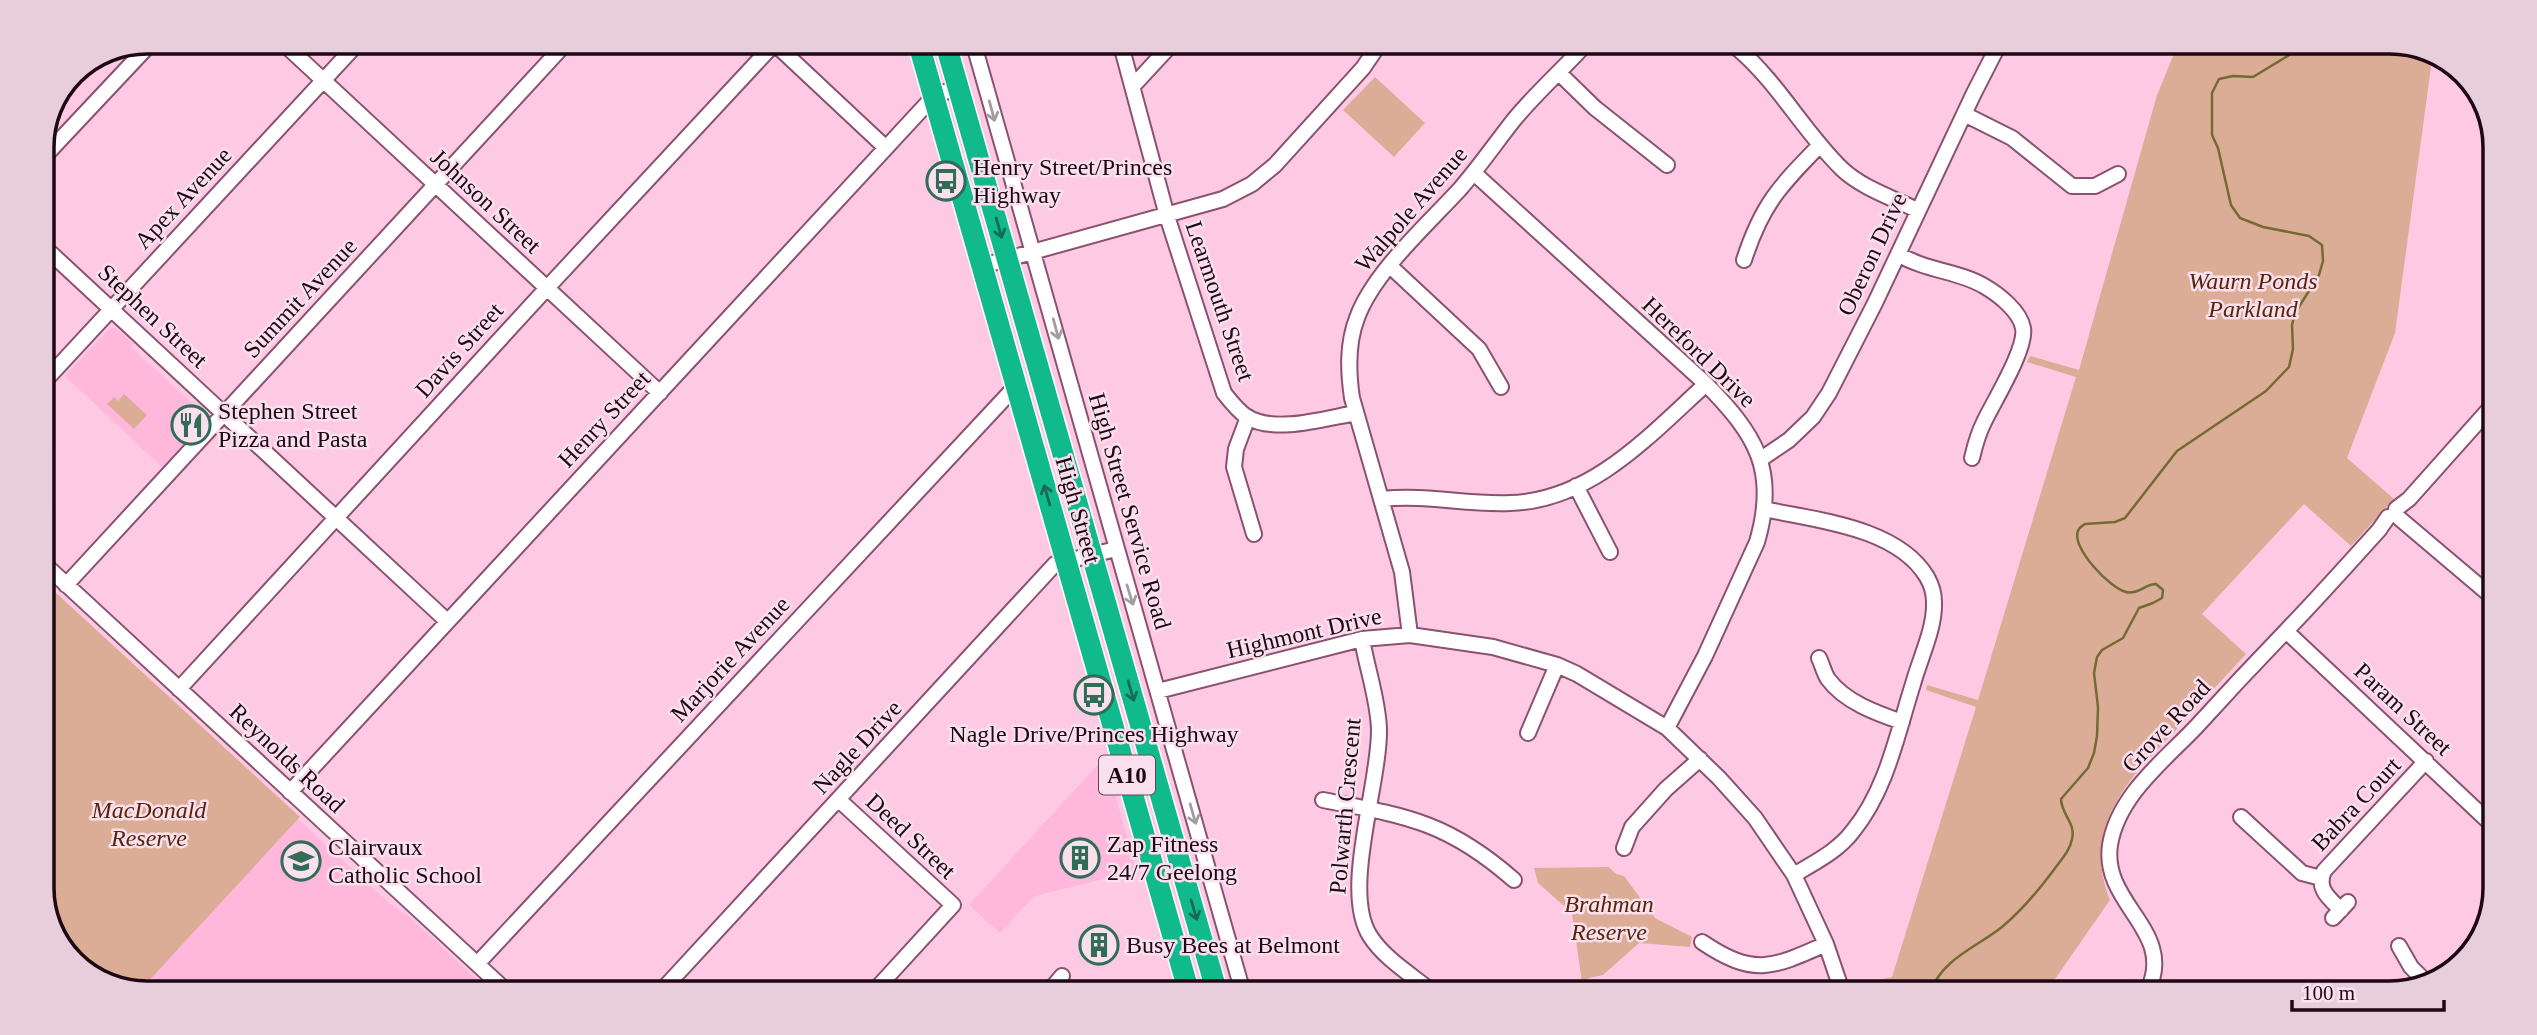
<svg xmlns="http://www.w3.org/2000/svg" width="2537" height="1035" font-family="Georgia,serif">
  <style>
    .built { fill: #ffb7dc }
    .green { fill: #dcad96 }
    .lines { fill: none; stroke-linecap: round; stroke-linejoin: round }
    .stream { stroke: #746b34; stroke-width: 2.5 }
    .minor-casing { stroke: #8a5271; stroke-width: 18 }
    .highway-casing { stroke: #fff; stroke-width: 24 }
    .minor { stroke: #fff; stroke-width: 14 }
    .highway { stroke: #10ba8c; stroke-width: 21 }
    .oneway { stroke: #a59ca1 }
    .oneway2 { stroke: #166a56 }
    .labels { text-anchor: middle; stroke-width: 5; stroke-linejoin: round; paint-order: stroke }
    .shield { fill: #fadfec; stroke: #604855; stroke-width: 2 }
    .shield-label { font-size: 23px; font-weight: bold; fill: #1e0814 }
    .poi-label { font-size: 24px; fill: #1e0814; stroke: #fadfec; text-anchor: start }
    .street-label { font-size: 24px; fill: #1e0814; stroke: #fadfec }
    .park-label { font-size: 24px; font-style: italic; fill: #562509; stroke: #fadfec }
    .rim { fill: none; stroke: #1e0814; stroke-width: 3.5 }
  </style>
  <rect width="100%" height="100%" fill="#fdc9e3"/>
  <path class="built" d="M116 328 133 344 131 347 208 418 162 467 65 376 109 329Z
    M1105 757 1136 871 1034 896 1000 933 969 905Z
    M298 819 390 904 407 915 484 986 145 985Z"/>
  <path class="green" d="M2176 49 2430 50 2433 52 2395 333 2347 458 2394 499 2351 546 2304 504 2202 614 2246 654 2136 773C2105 813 2090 850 2110 900L2046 992 1858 991 1857 985 1892 977 1976 707 1926 690 1927 685 1978 700 2076 377 2027 362 2030 356 2079 370 2157 95Z
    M1375 77 1425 123 1394 157 1343 110Z
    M124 394 147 415 134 429 107 404 114 397 118 401Z
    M42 580 300 817 145 985H107L63 952 42 895Z
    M1609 867 1616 874 1624 876 1655 918 1692 937 1690 947 1639 943 1603 975 1589 978 1582 982 1572 913 1538 883 1534 868Z"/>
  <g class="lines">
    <path class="stream" d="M1931 991C1942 959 1977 947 2002 927 2021 911 2038 891 2053 871 2060 861 2070 851 2072 839 2076 823 2061 814 2061 799L2088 768 2094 753 2097 736 2098 707 2094 673 2097 657 2102 650 2123 638 2139 608 2153 603 2162 598 2163 590 2156 584C2145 584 2138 595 2126 592 2111 589 2071 548 2078 531 2079 527 2082 526 2085 524L2115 522 2125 518 2177 451 2266 391 2289 367 2293 349 2292 325 2295 313 2319 275 2323 261 2322 245 2309 236 2263 227 2240 218 2231 205 2218 148 2212 135V93L2219 79 2233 76 2253 77 2299 49"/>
    <g class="minor-casing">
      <path id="minor" d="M282 42 660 393
        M775 44 886 148
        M974 45 1242 989
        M1121 45 1167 216 1224 393C1231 402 1238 411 1247 417 1275 434 1326 418 1356 413
        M1736 47C1778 82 1803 131 1842 169 1862 188 1893 198 1917 210
        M1559 73 1595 108 1667 165
        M1133 86 1170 46
        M1964 114 2012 138 2072 186H2095L2118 174
        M42 159 152 42
        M1474 173 1706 384C1756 435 1778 470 1757 542L1705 656 1667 728
        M42 245 447 621
        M1898 254C1926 271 1959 271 1984 286 1998 294 2020 311 2023 328 2027 348 1994 401 1984 422 1978 434 1975 445 1972 458
        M1744 260C1762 204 1780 186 1820 145
        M982 266 1223 199 1252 184 1275 165 1363 68 1378 46
        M1390 266 1479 349 1501 387
        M42 384 358 43
        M1248 417 1236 449 1234 467 1254 534
        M1761 459 1789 440 1813 417 1829 393 1875 303 1974 93 1997 48
        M1576 486 1610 552
        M1382 499C1425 494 1467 505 1510 503 1591 501 1650 435 1706 384
        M1764 509C1815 520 1897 527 1927 577 1931 584 1934 594 1934 602 1935 629 1920 658 1913 684 1897 734 1887 789 1853 831 1838 851 1815 862 1794 875
        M2396 509 2409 499 2492 406
        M2399 518 2490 595
        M42 562 502 987
        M66 585 566 43
        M2286 631 2488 821
        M1410 635 1402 572 1352 398C1348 371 1347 344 1357 318 1373 273 1427 225 1460 189 1479 167 1495 144 1513 121 1534 95 1560 72 1583 47
        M1362 639C1367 669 1378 699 1379 729 1380 784 1341 891 1370 936 1384 958 1410 974 1430 990
        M1819 658C1822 664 1824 673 1828 679 1845 702 1876 713 1902 722
        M179 689 547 288 774 44
        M1158 691 1362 639 1410 635 1493 647 1557 665 1577 674 1667 728 1719 778 1755 818 1794 875 1826 944 1842 991
        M1528 733 1557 665
        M290 792 934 96 959 87
        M839 800 953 905 877 988
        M1323 800C1407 816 1448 822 1514 880
        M2241 817 2302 873 2321 878
        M1624 848 1632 827 1666 789 1700 759
        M2341 910C2329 898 2316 889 2324 871L2426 761
        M2333 918 2348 902
        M1702 942C1754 977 1772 968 1826 944
        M2399 946 2411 967 2426 982
        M477 964 1016 386
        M665 987 1055 564 1116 549
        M1052 988 1062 976
        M1605 990H1606
        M2147 992C2178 931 2101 905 2110 845 2118 795 2165 760 2197 726 2226 694 2255 663 2285 632 2317 599 2348 564 2379 530L2388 517"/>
    </g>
    <g class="highway-casing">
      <path id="highway" d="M919 45 1188 989
        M946 45 1216 989"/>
    </g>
    <use href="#minor" class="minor"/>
    <use href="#highway" class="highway"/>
  </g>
  <defs><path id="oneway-shaft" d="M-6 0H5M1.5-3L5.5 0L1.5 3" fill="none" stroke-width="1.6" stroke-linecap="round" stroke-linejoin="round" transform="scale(1.75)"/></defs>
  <g class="oneway">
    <use href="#oneway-shaft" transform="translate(992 111) rotate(75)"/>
    <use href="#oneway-shaft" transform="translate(1056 329) rotate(75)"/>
    <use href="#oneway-shaft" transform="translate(1130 595) rotate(73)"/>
    <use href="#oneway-shaft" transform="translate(1193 814) rotate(74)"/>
  </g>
  <g class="oneway2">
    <use href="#oneway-shaft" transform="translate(999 228) rotate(74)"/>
    <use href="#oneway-shaft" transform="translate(1047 495) rotate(-106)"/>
    <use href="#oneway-shaft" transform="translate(1131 691) rotate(74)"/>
    <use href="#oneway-shaft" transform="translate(1194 910) rotate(74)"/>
  </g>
  <defs>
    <g id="bus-ring" transform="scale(2.0125)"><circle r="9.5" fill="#fadfec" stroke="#306c56" stroke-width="1.5"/><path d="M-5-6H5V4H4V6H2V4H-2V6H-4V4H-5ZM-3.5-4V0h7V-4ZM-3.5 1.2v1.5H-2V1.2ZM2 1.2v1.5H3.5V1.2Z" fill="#306c56"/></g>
    <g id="restaurant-ring" transform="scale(2.0125)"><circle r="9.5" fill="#fadfec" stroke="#306c56" stroke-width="1.5"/><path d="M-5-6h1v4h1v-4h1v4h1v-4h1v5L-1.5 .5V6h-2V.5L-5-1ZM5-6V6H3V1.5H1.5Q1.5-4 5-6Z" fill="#306c56"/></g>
    <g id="building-ring" transform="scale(2.0125)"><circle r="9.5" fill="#fadfec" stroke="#306c56" stroke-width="1.5"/><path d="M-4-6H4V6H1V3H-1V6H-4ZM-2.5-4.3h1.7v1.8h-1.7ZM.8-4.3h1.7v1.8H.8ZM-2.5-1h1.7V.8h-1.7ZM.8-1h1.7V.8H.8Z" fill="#306c56"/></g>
    <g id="school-ring" transform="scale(2.0125)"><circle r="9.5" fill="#fadfec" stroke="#306c56" stroke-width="1.5"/><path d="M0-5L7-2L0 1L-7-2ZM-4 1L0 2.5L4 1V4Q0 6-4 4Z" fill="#306c56"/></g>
  </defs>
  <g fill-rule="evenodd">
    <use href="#bus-ring" x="946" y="181"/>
    <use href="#restaurant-ring" x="191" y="425"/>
    <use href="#bus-ring" x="1094" y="695"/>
    <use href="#building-ring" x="1080" y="858"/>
    <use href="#school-ring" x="301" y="861"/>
    <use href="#building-ring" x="1099" y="945"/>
  </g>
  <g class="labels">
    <rect class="shield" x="1099" y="755.5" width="56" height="39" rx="5"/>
    <g class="shield-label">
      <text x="1127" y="783">A10</text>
    </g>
    <g class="poi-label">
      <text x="973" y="175">Henry Street/Princes<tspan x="973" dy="28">Highway</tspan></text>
      <text x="218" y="419">Stephen Street<tspan x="218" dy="28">Pizza and Pasta</tspan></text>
      <text x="1094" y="742" text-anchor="middle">Nagle Drive/Princes Highway</text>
      <text x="1107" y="852">Zap Fitness<tspan x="1107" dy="28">24/7 Geelong</tspan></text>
      <text x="328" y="855">Clairvaux<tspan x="328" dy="28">Catholic School</tspan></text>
      <text x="1126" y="953">Busy Bees at Belmont</text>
    </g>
    <g class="street-label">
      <text transform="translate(183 198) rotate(-47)" y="8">Apex Avenue</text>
      <text transform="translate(486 201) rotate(43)" y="8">Johnson Street</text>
      <text transform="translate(1411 209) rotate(-49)" y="8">Walpole Avenue</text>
      <text transform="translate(1872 254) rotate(-65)" y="8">Oberon Drive</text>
      <text transform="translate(300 298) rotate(-47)" y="8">Summit Avenue</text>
      <text transform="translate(1220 301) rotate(71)" y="8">Learmouth Street</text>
      <text transform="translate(153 316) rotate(43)" y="8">Stephen Street</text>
      <text transform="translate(459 350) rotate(-48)" y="8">Davis Street</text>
      <text transform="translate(1699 352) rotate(44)" y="8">Hereford Drive</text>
      <text transform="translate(604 419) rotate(-47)" y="8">Henry Street</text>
      <text transform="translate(1078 510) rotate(74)" y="8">High Street</text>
      <text transform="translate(1130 511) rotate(74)" y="8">High Street Service Road</text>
      <text transform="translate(1304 633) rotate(-13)" y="8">Highmont Drive</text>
      <text transform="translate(730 659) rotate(-47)" y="8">Marjorie Avenue</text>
      <text transform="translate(2403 709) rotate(43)" y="8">Param Street</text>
      <text transform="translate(2166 726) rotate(-47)" y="8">Grove Road</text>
      <text transform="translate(857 747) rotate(-47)" y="8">Nagle Drive</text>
      <text transform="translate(287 758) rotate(43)" y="8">Reynolds Road</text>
      <text transform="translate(2356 804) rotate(-47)" y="8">Babra Court</text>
      <text transform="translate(1345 806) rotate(-85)" y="8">Polwarth Crescent</text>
      <text transform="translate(911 836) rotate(43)" y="8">Deed Street</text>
    </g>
    <g class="park-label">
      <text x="2253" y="289">Waurn Ponds<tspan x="2253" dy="28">Parkland</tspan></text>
      <text x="149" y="818">MacDonald<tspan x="149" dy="28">Reserve</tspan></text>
      <text x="1609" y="912">Brahman<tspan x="1609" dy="28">Reserve</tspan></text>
    </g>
  </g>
  <path d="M0 0H2537V1035H0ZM147 54H2390A93 93 0 0 1 2483 147V888A93 93 0 0 1 2390 981H147A93 93 0 0 1 54 888V147A93 93 0 0 1 147 54Z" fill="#e8cedb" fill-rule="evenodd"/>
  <path class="rim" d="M147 54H2390A93 93 0 0 1 2483 147V888A93 93 0 0 1 2390 981H147A93 93 0 0 1 54 888V147A93 93 0 0 1 147 54Z"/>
  <path d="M2292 1000v10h152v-10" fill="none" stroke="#1e0814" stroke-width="3.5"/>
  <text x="2302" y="1000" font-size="21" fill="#1e0814" stroke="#fadfec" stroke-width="5" paint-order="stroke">100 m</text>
</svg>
